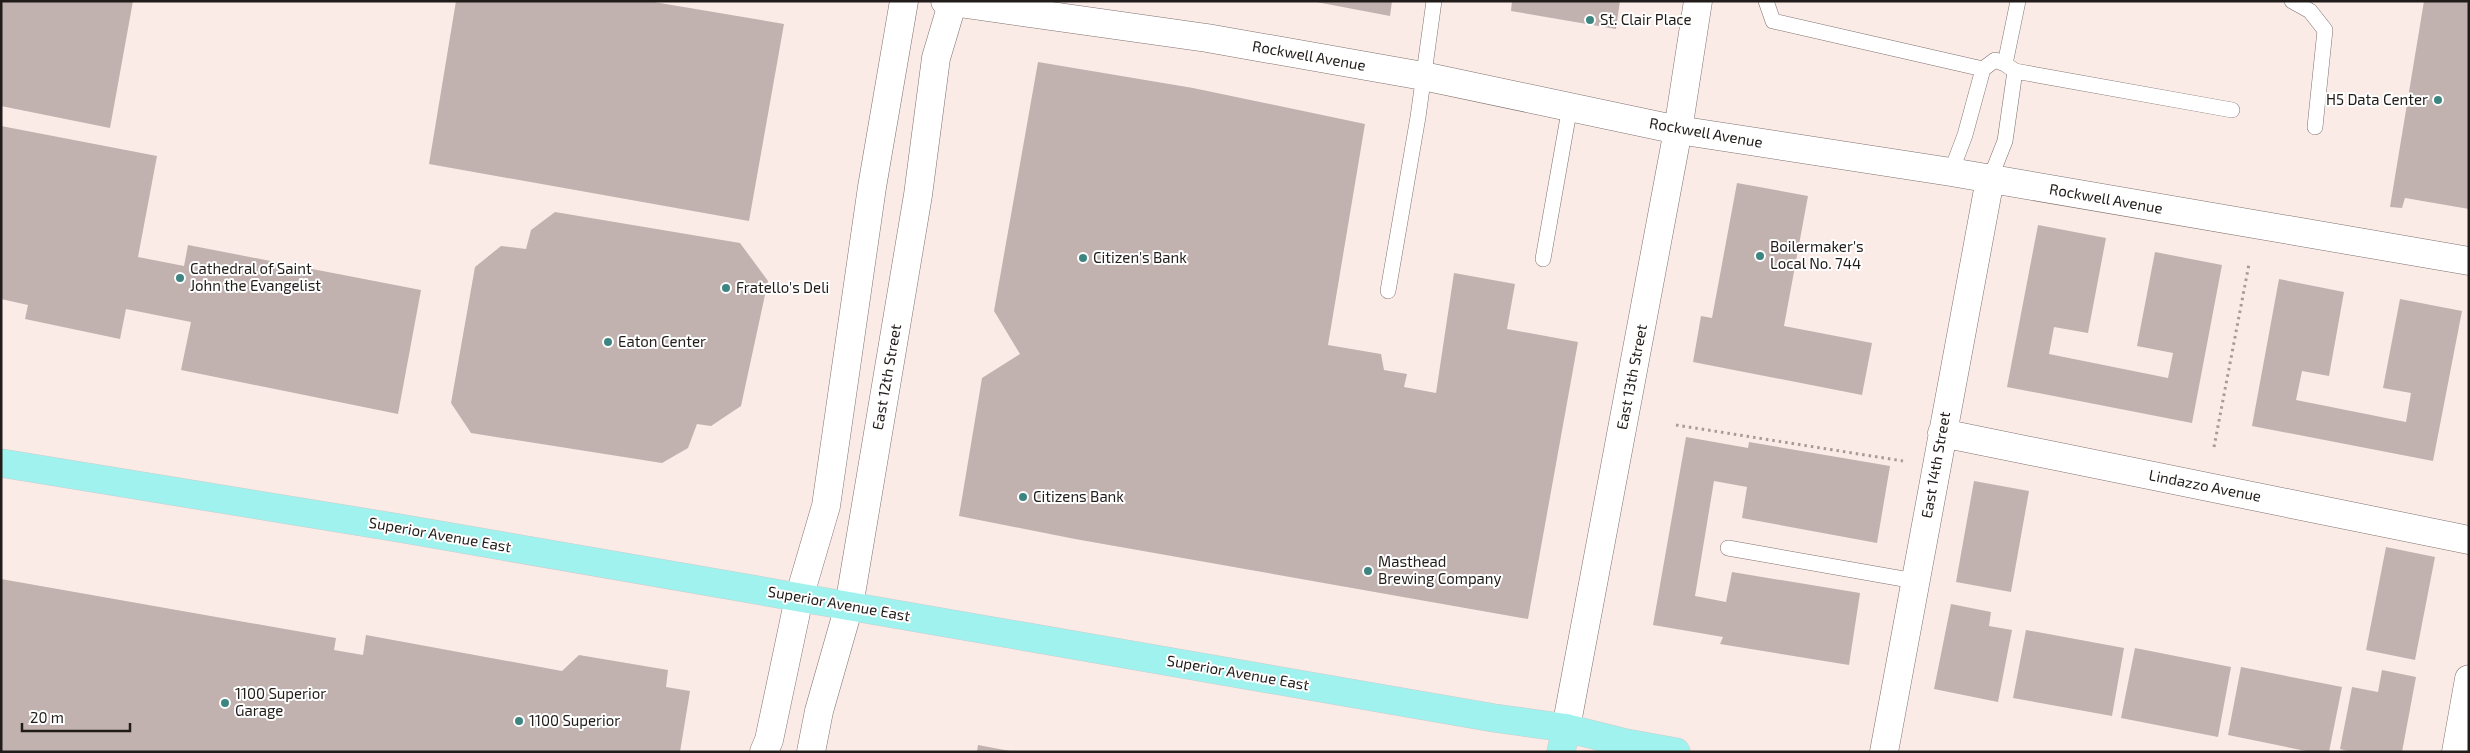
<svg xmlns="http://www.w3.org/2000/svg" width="2470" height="753" font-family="'Exo 2',sans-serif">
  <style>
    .building { fill: #c2b2af }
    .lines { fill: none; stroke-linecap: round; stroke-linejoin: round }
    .lane-casing { stroke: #7f716e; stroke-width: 16 }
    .street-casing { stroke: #7f716e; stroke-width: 29 }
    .secondary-casing { stroke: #7f716e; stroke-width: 29 }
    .primary-casing { stroke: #cecdcd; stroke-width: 29 }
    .path { stroke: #a79b98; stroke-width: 3; stroke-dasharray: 2.5 4; stroke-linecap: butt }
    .lane { stroke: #fff; stroke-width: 15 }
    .street { stroke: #fff; stroke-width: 28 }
    .secondary { stroke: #fff; stroke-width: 28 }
    .primary { stroke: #a0f2ee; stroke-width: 28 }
    .poi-dot { fill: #3d8581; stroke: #fff; stroke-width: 2 }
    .labels { text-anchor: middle; stroke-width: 4; stroke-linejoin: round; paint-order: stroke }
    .poi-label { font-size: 15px; fill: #211c1a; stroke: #fff; text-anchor: start }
    .street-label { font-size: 15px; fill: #211c1a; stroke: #fff }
  </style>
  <rect width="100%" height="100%" fill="#fbebe7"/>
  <path class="building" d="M1 1H133L110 128 1 106Z
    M456 1H648L784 24 749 221 429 164Z
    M1311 1H1392L1390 16Z
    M1512 1H1620L1616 29 1511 11Z
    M2424 1H2469V209L2405 198 2402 208 2390 207Z
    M1038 62 1193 88 1365 124 1328 345 1381 354 1384 370 1407 374 1404 387 1436 393 1454 273 1515 284 1507 329 1578 342 1528 619 1075 539 959 516 982 378 1020 354 994 311Z
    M1 126 157 156 138 257 184 266 188 245 421 290 398 414 181 370 191 322 126 309 120 339 25 319 28 305 1 299Z
    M1737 183 1808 196 1784 326 1872 343 1862 395 1693 362 1701 316 1712 318Z
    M555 212 740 243 768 281 741 406 711 426 697 424 688 448 662 463 471 433 451 403 475 267 501 246 526 249 531 230Z
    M2038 225 2106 238 2088 333 2054 327 2049 354 2168 378 2173 353 2137 346 2155 252 2222 265 2192 423 2007 387Z
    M2279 279 2344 292 2329 376 2302 371 2296 400 2406 422 2411 393 2383 388 2400 299 2462 311 2433 461 2252 426Z
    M1686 437 1748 448 1749 442 1890 466 1877 543 1742 518 1747 487 1714 481 1695 596 1726 602 1732 572 1860 593 1849 665 1720 644 1723 637 1653 625Z
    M1974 481 2029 491 2011 592 1956 582Z
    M2386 547 2435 557 2415 660 2366 650Z
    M1 579 336 638 334 650 363 655 366 635 562 671 579 655 668 670 666 687 690 691 680 752H1Z
    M1951 604 1991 612 1989 626 2012 630 1998 702 1934 689Z
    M2026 630 2124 648 2112 716 2013 698Z
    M2135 648 2231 667 2218 737 2121 718Z
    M2241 667 2342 687 2329 752H2311L2228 735Z
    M2382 670 2416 677 2402 752H2351L2340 749 2352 687 2378 692Z
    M978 745 1010 751V752H977Z"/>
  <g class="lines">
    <g class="lane-casing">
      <path id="lane" d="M1766 1 1773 21 1983 69
        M2292 1 2310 11 2325 30 2315 127
        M2005 64 2018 1
        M2015 71 2232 110
        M1951 172 1965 135 1983 69 1995 60 2005 64 2015 71 2005 141 1990 179
        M1543 259 1570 106
        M1388 291 1418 117 1434 1
        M1728 548 1915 581"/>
    </g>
    <g class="street-casing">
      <path id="street" d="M945 1 1207 38 1423 76 1678 130 1951 172 2469 261
        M1942 433 2469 540
        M1884 752 1990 179
        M2456 752 2469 679"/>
    </g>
    <g class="secondary-casing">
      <path id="secondary" d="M1566 728 1678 130 1698 1
        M764 752 769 740 799 598 826 506 872 187 904 1
        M811 752 819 711 849 606 918 195 936 58 953 1"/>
    </g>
    <g class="primary-casing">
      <path id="primary" d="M1 463 399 528 1494 718 1566 728 1626 743 1676 752
        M1561 752 1566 728"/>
    </g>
    <path class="path" d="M1676 425 1903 461
      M2214 447 2249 264"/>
    <use href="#lane" class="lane"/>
    <use href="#street" class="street"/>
    <use href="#secondary" class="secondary"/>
    <use href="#primary" class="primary"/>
  </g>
  <g class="poi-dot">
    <circle cx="1590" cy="20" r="5"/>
    <circle cx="2438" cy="100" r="5"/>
    <circle cx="1760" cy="256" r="5"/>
    <circle cx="1083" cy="258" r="5"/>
    <circle cx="180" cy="278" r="5"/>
    <circle cx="726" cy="288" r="5"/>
    <circle cx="608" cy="342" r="5"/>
    <circle cx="1023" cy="497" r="5"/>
    <circle cx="1368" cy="571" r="5"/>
    <circle cx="225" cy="703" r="5"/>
    <circle cx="519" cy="721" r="5"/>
  </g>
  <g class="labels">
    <g class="poi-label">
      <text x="1600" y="25">St. Clair Place</text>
      <text x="2428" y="105" text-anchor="end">H5 Data Center</text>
      <text x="1770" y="252">Boilermaker's<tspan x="1770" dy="17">Local No. 744</tspan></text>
      <text x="1093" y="263">Citizen's Bank</text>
      <text x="190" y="274">Cathedral of Saint<tspan x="190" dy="17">John the Evangelist</tspan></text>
      <text x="736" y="293">Fratello's Deli</text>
      <text x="618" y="347">Eaton Center</text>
      <text x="1033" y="502">Citizens Bank</text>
      <text x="1378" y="567">Masthead<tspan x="1378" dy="17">Brewing Company</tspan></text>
      <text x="235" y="699">1100 Superior<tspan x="235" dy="17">Garage</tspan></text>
      <text x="529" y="726">1100 Superior</text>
    </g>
    <g class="street-label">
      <text transform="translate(1309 56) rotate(10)" y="5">Rockwell Avenue</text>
      <text transform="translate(1706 133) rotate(10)" y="5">Rockwell Avenue</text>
      <text transform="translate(2106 199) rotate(10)" y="5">Rockwell Avenue</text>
      <text transform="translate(887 377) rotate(-80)" y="5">East 12th Street</text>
      <text transform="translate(1632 377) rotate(-79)" y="5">East 13th Street</text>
      <text transform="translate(1936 465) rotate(-80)" y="5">East 14th Street</text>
      <text transform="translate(2205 486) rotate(11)" y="5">Lindazzo Avenue</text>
      <text transform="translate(440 535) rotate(10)" y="5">Superior Avenue East</text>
      <text transform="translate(839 604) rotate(10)" y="5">Superior Avenue East</text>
      <text transform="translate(1238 673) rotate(10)" y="5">Superior Avenue East</text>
    </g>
  </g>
  <rect width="2470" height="753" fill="none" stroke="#211c1a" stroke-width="5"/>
  <path d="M22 723v8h108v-8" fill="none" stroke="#211c1a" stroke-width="2.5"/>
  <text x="30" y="723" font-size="15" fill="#211c1a" stroke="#ffffff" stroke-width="4" paint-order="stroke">20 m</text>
</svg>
